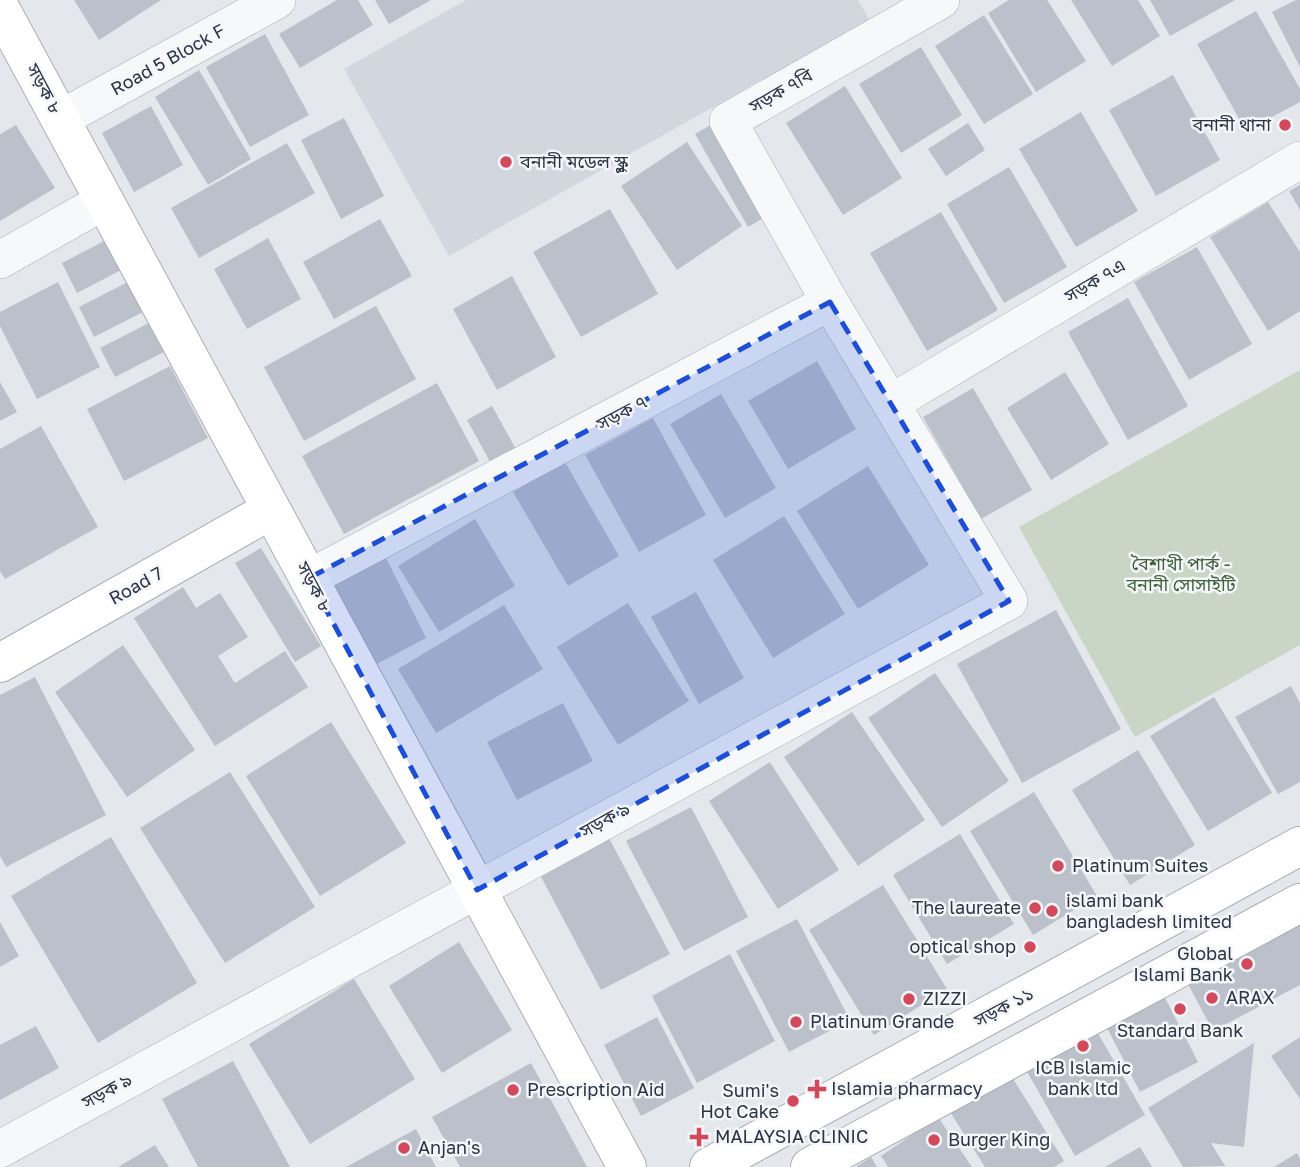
<svg xmlns="http://www.w3.org/2000/svg" width="1300" height="1167" font-family="'Golos Text','Noto Sans Bengali',sans-serif">
  <style>
    .built { fill: #d2d6de }
    .green { fill: #c9d6c5 }
    .building { fill: #bbc0ca }
    .lines { fill: none; stroke-linecap: round; stroke-linejoin: round }
    .street-casing { stroke: #a9aeb7; stroke-width: 38 }
    .secondary-casing { stroke: #a9aeb7; stroke-width: 40 }
    .street { stroke: #f7f8fa; stroke-width: 37 }
    .secondary { stroke: #fff; stroke-width: 38 }
    .marked { fill: #1d4ed8; fill-opacity: 0.2; stroke: #1d4ed8; stroke-width: 5; stroke-dasharray: 14 9; stroke-linejoin: round }
    .poi-dot { fill: #d1495b; stroke: #f4f6f9; stroke-width: 2.5 }
    .labels { text-anchor: middle; stroke-width: 5; stroke-linejoin: round; paint-order: stroke }
    .street-label { font-size: 18px; fill: #2b3445; stroke: #f4f6f9 }
    .poi-label { font-size: 18px; fill: #2b3445; stroke: #f4f6f9; text-anchor: start }
    .park-label { font-size: 18px; fill: #3f6138; stroke: #f4f6f9 }
  </style>
  <rect width="100%" height="100%" fill="#e4e7ec"/>
  <path class="built" d="M466 0H858L869 19 449 256 344 69Z"/>
  <path class="green" d="M1300 370V645L1135 737 1019 527Z"/>
  <path class="building" d="M74 0H161L99 40Z
    M337 0H358L373 25 300 68 279 34Z
    M375 0H431L389 24Z
    M1009 0H1047L1086 61 1036 92 988 13Z
    M1071 0H1138L1160 36 1112 66Z
    M1150 0H1235L1170 36Z
    M1296 0H1300V67L1272 12Z
    M1256 11 1300 89V102L1246 131 1197 44Z
    M984 15 1033 94 984 124 935 46Z
    M265 34 309 115 250 147 206 67Z
    M921 47 962 115 901 153 859 84Z
    M199 70 251 159 208 185 155 97Z
    M1173 75 1220 160 1156 196 1109 110Z
    M845 86 902 178 843 215 786 123Z
    M151 106 183 165 134 192 102 133Z
    M1081 112 1138 211 1076 247 1019 149Z
    M344 118 384 196 341 219 301 140Z
    M721 119 774 212 748 227 695 134Z
    M968 123 985 150 946 176 928 149Z
    M16 125 55 188 0 221V134Z
    M687 142 742 226 677 270 621 186Z
    M287 143 315 193 199 258 171 208Z
    M1009 167 1067 267 1004 303 947 204Z
    M1300 185V210L1289 191Z
    M1268 202 1300 252V311L1268 331 1210 237Z
    M610 209 658 294 581 337 533 252Z
    M941 212 998 310 927 351 870 253Z
    M380 219 412 276 334 319 303 262Z
    M110 238 125 268 77 293 62 263Z
    M268 238 301 299 247 329 214 269Z
    M1197 247 1252 344 1189 380 1134 282Z
    M512 276 556 357 497 390 453 309Z
    M58 282 100 367 37 399 0 326V312Z
    M128 282 143 312 94 337 79 307Z
    M1128 298 1188 406 1128 440 1068 332Z
    M376 306 416 379 304 441 264 367Z
    M149 323 164 352 115 377 100 348Z
    M817 361 856 429 788 469 748 401Z
    M170 366 208 438 124 481 87 409Z
    M1065 372 1109 444 1051 480 1007 408Z
    M0 382 17 412 0 421Z
    M437 383 479 461 344 534 302 456Z
    M973 388 1032 490 981 519 923 417Z
    M721 394 776 488 725 518 670 424Z
    M492 406 518 453 493 467 467 420Z
    M653 418 706 515 639 552 585 455Z
    M41 426 98 527 5 579 0 571V449Z
    M565 462 619 556 568 586 513 492Z
    M868 466 929 565 858 609 797 511Z
    M784 516 845 614 773 658 713 560Z
    M475 519 515 586 439 632 398 566Z
    M261 548 321 646 295 662 235 563Z
    M384 554 426 638 375 665 332 579Z
    M183 587 196 608 220 593 248 637 218 656 235 683 285 651 308 687 215 746 134 618Z
    M696 592 744 678 699 704 651 617Z
    M628 603 689 701 618 745 557 647Z
    M504 605 543 669 436 733 398 669Z
    M1056 610 1121 729 1022 783 957 664Z
    M123 645 195 750 127 797 55 692Z
    M935 673 1009 781 942 827 868 718Z
    M35 677 106 815 6 867 0 856V695Z
    M1291 686 1300 703V782L1278 794 1235 717Z
    M1214 697 1272 793 1208 831 1150 736Z
    M563 703 593 761 517 800 487 742Z
    M852 712 925 820 858 866 784 757Z
    M331 722 406 843 320 896 246 776Z
    M1138 750 1195 845 1130 885 1072 790Z
    M770 762 839 870 778 909 709 801Z
    M230 772 315 907 225 963 140 828Z
    M1034 792 1097 896 1033 935 970 831Z
    M691 807 748 917 684 951 626 841Z
    M960 834 1014 924 947 964 893 875Z
    M608 836 670 954 601 990 539 873Z
    M111 837 197 983 98 1043 11 896Z
    M883 885 947 989 874 1035 809 930Z
    M1300 908V985L1213 1031 1181 971Z
    M797 919 850 1020 789 1052 736 951Z
    M0 922 19 956 0 967Z
    M459 942 512 1030 442 1073 389 986Z
    M730 954 775 1041 697 1083 652 996Z
    M354 979 415 1079 310 1144 249 1044Z
    M1160 988 1198 1062 1140 1092 1102 1018Z
    M657 1017 694 1088 641 1116 604 1045Z
    M36 1026 59 1068 0 1100V1045Z
    M1095 1028 1145 1115 1075 1156 1025 1068Z
    M1300 1037V1099L1271 1056Z
    M1254 1043 1244 1147 1211 1143 1225 1166 1183 1167 1148 1108Z
    M233 1061 290 1167H198L162 1099Z
    M531 1063 587 1167H460L432 1117Z
    M1007 1069 1064 1161 1054 1167H985L947 1107Z
    M938 1117 972 1167H888L881 1156Z
    M416 1129 436 1167H346Z
    M155 1145 169 1167H118Z
    M1140 1147 1152 1167H1105Z
    M1297 1153 1300 1159V1167H1274Z
    M871 1157 877 1167H856Z"/>
  <g class="lines">
    <g class="street-casing">
      <path id="street" d="M60 119 277 0
        M0 260 104 201
        M891 403 1300 160
        M309 578 830 302
        M0 1149 1009 601 830 302 728 121 941 0"/>
    </g>
    <g class="secondary-casing">
      <path id="secondary" d="M0 8 627 1167
        M0 663 271 510
        M709 1167 1300 846
        M810 1167 1300 903"/>
    </g>
    <use href="#street" class="street"/>
    <use href="#secondary" class="secondary"/>
  </g>
  <path class="marked" d="M830 302 1009 601 477 890 309 578Z"/>
  <g class="poi-dot">
    <circle cx="1285" cy="125" r="7"/>
    <circle cx="506" cy="162" r="7"/>
    <circle cx="1058" cy="866" r="7"/>
    <circle cx="1035" cy="908" r="7"/>
    <circle cx="1052" cy="911" r="7"/>
    <circle cx="1030" cy="947" r="7"/>
    <circle cx="1247" cy="964" r="7"/>
    <circle cx="1212" cy="998" r="7"/>
    <circle cx="909" cy="999" r="7"/>
    <circle cx="1180" cy="1009" r="7"/>
    <circle cx="796" cy="1022" r="7"/>
    <circle cx="1083" cy="1046" r="7"/>
    <path d="M813.5 1078.5h7v7h7v7h-7v7h-7v-7h-7v-7h7z"/>
    <circle cx="513" cy="1090" r="7"/>
    <circle cx="793" cy="1101" r="7"/>
    <path d="M695.5 1126.5h7v7h7v7h-7v7h-7v-7h-7v-7h7z"/>
    <circle cx="934" cy="1140" r="7"/>
    <circle cx="404" cy="1148" r="7"/>
  </g>
  <g class="labels">
    <g class="street-label">
      <text transform="translate(168 60) rotate(-29)" y="6">Road 5 Block F</text>
      <text transform="translate(44 89) rotate(62)" y="6">সড়ক ৮</text>
      <text transform="translate(781 91) rotate(-30)" y="6">সড়ক ৭বি</text>
      <text transform="translate(1095 281) rotate(-31)" y="6">সড়ক ৭এ</text>
      <text transform="translate(622 413) rotate(-28)" y="6">সড়ক ৭</text>
      <text transform="translate(136 586) rotate(-29)" y="6">Road 7</text>
      <text transform="translate(314 587) rotate(62)" y="6">সড়ক ৮</text>
      <text transform="translate(605 820) rotate(-29)" y="6">সড়ক ৯</text>
      <text transform="translate(1004 1007) rotate(-28)" y="6">সড়ক ১১</text>
      <text transform="translate(107 1091) rotate(-29)" y="6">সড়ক ৯</text>
    </g>
    <g class="poi-label">
      <text x="1271" y="131" text-anchor="end">বনানী থানা</text>
      <text x="520" y="168">বনানী মডেল স্কুল</text>
      <text x="1072" y="872">Platinum Suites</text>
      <text x="1066" y="907">islami bank<tspan x="1066" dy="21">bangladesh limited</tspan></text>
      <text x="1021" y="914" text-anchor="end">The laureate</text>
      <text x="1016" y="953" text-anchor="end">optical shop</text>
      <text x="1233" y="960" text-anchor="end">Global<tspan x="1233" dy="21">Islami Bank</tspan></text>
      <text x="1226" y="1004">ARAX</text>
      <text x="923" y="1005">ZIZZI</text>
      <text x="810" y="1028">Platinum Grande</text>
      <text x="1180" y="1037" text-anchor="middle">Standard Bank</text>
      <text x="1083" y="1074" text-anchor="middle">ICB Islamic<tspan x="1083" dy="21">bank ltd</tspan></text>
      <text x="831" y="1095">Islamia pharmacy</text>
      <text x="527" y="1096">Prescription Aid</text>
      <text x="779" y="1097" text-anchor="end">Sumi's<tspan x="779" dy="21">Hot Cake</tspan></text>
      <text x="715" y="1143">MALAYSIA CLINIC</text>
      <text x="948" y="1146">Burger King</text>
      <text x="418" y="1154">Anjan's</text>
    </g>
    <g class="park-label">
      <text x="1181" y="570">বৈশাখী পার্ক -<tspan x="1181" dy="21">বনানী সোসাইটি</tspan></text>
    </g>
  </g>
</svg>
